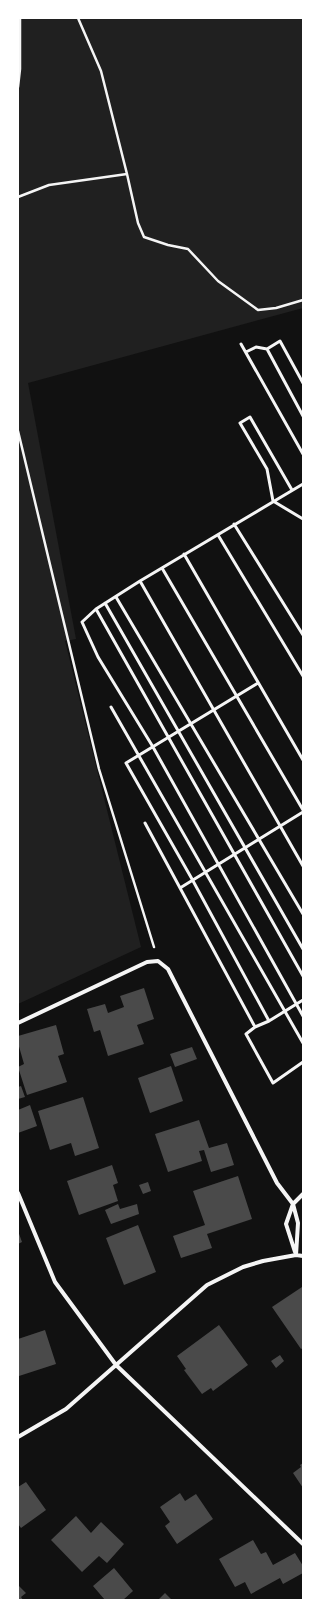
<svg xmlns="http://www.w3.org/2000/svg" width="321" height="1618" font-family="'Fira Sans Condensed',sans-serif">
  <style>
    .green { fill: #202020 }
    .building { fill: #4a4a4a }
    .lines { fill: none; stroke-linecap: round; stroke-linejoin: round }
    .path { stroke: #f5f5f5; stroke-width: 2.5 }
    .service { stroke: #f5f5f5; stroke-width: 3 }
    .minor { stroke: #f5f5f5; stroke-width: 4 }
  </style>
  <rect width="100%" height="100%" fill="#111"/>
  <path class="green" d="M18 18H303V308L28 383 76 639 65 641 141 947 18 1004Z"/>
  <path class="building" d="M144 988 154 1019 137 1025 144 1044 108 1056 100 1030 94 1032 87 1009 105 1004 108 1013 124 1007 120 996Z
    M56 1025 64 1054 58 1056 67 1082 27 1095 18 1067 24 1064 18 1043V1036Z
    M192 1047 197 1059 175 1067 170 1054Z
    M171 1066 183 1101 150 1113 138 1078Z
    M21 1086 25 1097 18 1099V1087Z
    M83 1097 99 1148 75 1156 71 1143 50 1150 38 1111Z
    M30 1105 37 1126 18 1133V1110Z
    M199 1120 209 1148 227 1143 234 1165 211 1172 204 1150 199 1151 202 1161 168 1172 155 1134Z
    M112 1165 118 1183 113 1185 118 1201 79 1215 67 1181Z
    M238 1176 252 1219 207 1234 212 1248 181 1258 173 1236 205 1225 193 1191Z
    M148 1182 151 1191 143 1194 139 1185Z
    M118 1204 120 1209 137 1204 139 1214 111 1224 105 1210Z
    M138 1225 156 1272 124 1285 106 1238Z
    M18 1231 22 1242 18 1244Z
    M302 1287 303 1348 301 1349 272 1307Z
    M219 1325 248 1365 213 1391 211 1388 202 1394 184 1370 186 1369 177 1356Z
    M45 1330 56 1364 19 1376 18 1339Z
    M280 1355 284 1361 276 1368 271 1361Z
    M303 1463V1488L293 1473 301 1467 300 1465Z
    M26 1482 46 1510 21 1528 18 1524V1487Z
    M180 1493 185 1501 196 1494 213 1519 177 1544 165 1526 170 1522 160 1507Z
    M76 1516 91 1533 101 1522 124 1544 107 1563 99 1556 82 1572 51 1540Z
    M253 1540 261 1554 266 1552 273 1565 295 1553 303 1566V1573L283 1584 280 1578 251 1594 245 1582 235 1587 219 1559Z
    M114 1568 133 1591 123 1600H105L93 1586Z
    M19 1586 26 1593 21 1597 23 1600H18Z
    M165 1593 172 1600H158Z"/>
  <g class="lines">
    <path class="path" d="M78 18 101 71 127 174
      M18 87 20 69V18
      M18 197 49 185 127 174 138 223 144 237 168 245 188 249 218 281 258 310 276 308 303 300
      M18 431 99 769 154 947"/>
    <path class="service" d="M241 344 303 454
      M267 349 303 416
      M246 352 256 347 267 349 280 341 303 383
      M303 484 140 581 96 609 303 976
      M292 490 250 417 240 423 267 469 273 501 303 519
      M234 524 303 635
      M218 535 303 676
      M184 554 303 760
      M162 568 303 810
      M140 581 303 866
      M116 597 303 914
      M105 603 303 949
      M96 609 82 622 98 657 153 747 303 1016
      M258 683 126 763 192 879 269 1021
      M111 707 303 1043
      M145 823 255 1027
      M180 888 303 812
      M303 1000 269 1021 255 1027 246 1034 273 1083 303 1062"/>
    <path class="minor" d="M18 1023 147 962 158 961 168 969 277 1183 293 1204 298 1223 296 1255
      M18 1193 55 1282 116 1365 303 1544
      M295 1252 286 1224 293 1204 303 1194
      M18 1437 66 1409 207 1285 243 1267 263 1261 296 1255 303 1256"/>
  </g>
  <rect width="321" height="1618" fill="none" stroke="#ffffff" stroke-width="38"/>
</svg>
